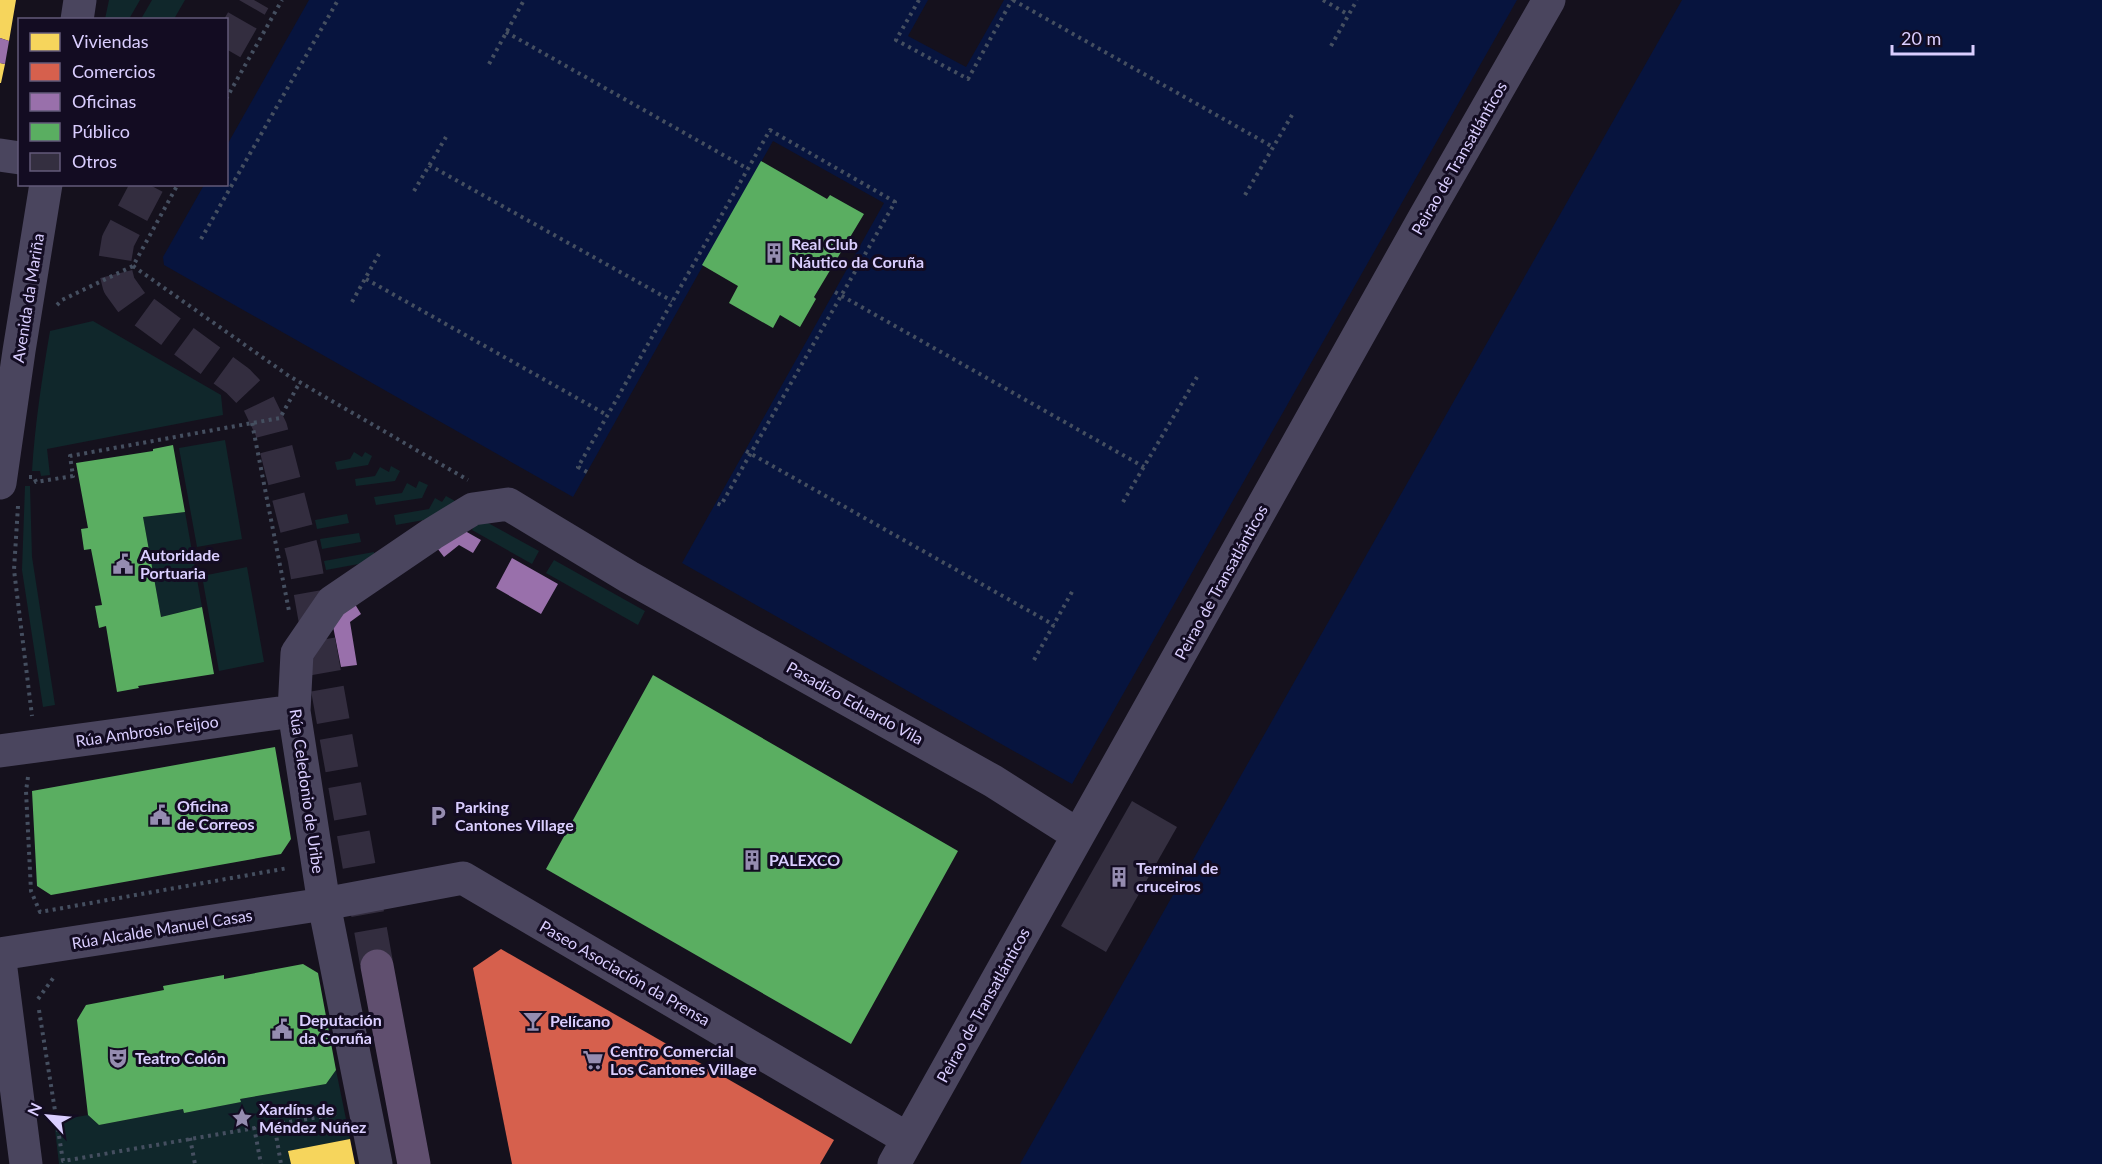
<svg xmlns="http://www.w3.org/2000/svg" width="2102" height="1164" font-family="Lato,sans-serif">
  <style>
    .green { fill: #10272b }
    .water { fill: #07143e }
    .homes { fill: #f6d55c }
    .shops { fill: #d6604d }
    .offices { fill: #9970ab }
    .public { fill: #5aae61 }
    .building { fill: #342f40 }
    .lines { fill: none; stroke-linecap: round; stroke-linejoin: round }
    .major-tunnel { stroke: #332d3f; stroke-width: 33; stroke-dasharray: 33 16; stroke-linecap: butt }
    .path { stroke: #454f60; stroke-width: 4; stroke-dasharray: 3 4.5; stroke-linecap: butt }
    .minor { stroke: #4a455e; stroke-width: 33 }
    .major { stroke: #604f6f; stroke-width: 33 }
    .labels { text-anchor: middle; stroke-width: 6; stroke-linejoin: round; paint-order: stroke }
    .street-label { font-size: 16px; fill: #daceff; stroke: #130c22 }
    .poi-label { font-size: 16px; font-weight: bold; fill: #daceff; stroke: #130c22; text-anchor: start }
  </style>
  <rect width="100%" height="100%" fill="#15111d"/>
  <path class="green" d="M109 0H140L129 19H105Z
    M152 0H185L174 19H141Z
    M93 321 221 395 223 415 47 449 50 475 41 476 40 471H32C35 424 42 378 50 331Z
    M225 440 242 539 197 547 179 448Z
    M354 452 362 457 365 452 372 456 368 465 337 470 335 462 350 459Z
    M391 466 400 471 395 481 356 486 355 479 375 476 380 467 389 472Z
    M419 481 428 485 422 498 376 505 374 497 402 493 407 483 416 488Z
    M25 486H30L32 557 55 705 43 707 22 570Z
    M446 496 455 501 446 516 396 525 394 515 429 509 435 498 442 502Z
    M185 512 202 607 161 617 143 517Z
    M347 514 349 523 317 529 315 520Z
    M479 518 539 551 532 564 472 530Z
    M359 533 361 542 322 549 320 539Z
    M374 552 375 561 326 570 324 561Z
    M554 560 645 611 638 625 546 573Z
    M247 567 264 662 219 671 202 576Z
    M336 1070 350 1139 289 1151 291 1164H59L54 1121 88 1115 99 1125 183 1109 184 1113 240 1102V1099L326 1084Z"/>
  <path class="water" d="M309 0H928L908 36 966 67 1004 0H1517L1072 784 682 563 884 203 773 141 573 497 164 265 163 257 204 185 226 184 227 145Z
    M1682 0H2102V1164H1020Z"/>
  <path class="homes" d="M0 0H16L9 41 0 38Z
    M0 63 5 64 1 83H0Z
    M350 1139 355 1164H291L288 1151Z"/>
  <path class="shops" d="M501 949 834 1140 820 1164H512L473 968Z"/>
  <path class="offices" d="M0 38 9 41 5 64 0 63Z
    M458 527 481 540 473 553 459 545 444 557 434 544Z
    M512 558 558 584 541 614 496 588Z
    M353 601 361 614 350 622 357 665 341 667 331 616Z"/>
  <path class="public" d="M761 161 827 199 830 195 864 214 814 297 816 299 800 327 780 315 773 328 729 303 738 286 702 265Z
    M173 445 185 512 143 517 161 617 202 607 214 674 138 686 139 688 117 692 106 626 99 628 95 606 102 605 91 549 84 550 81 529 88 528 76 463 153 451V449Z
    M653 675 958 851 851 1044 546 869Z
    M275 747 291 839 281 854 51 895 37 886 32 791Z
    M303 964 318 973 336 1070 326 1084 240 1099 241 1102 184 1113 183 1109 99 1125 88 1115 77 1020 86 1005 164 990 163 986 224 975V979Z"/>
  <path class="building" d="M1132 801 1177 827 1106 952 1061 926Z"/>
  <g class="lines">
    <path class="major-tunnel" d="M226 49 254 0
      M148 184 118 241 114 265 119 285 132 303 238 381 258 402 271 429 304 558 377 966"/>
    <path class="path" d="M919 0 896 40 968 79 1012 0
      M1013 0 1273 147
      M1323 0 1349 15
      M506 32 748 169
      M1331 46 1357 0
      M489 64 524 0
      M226 99 282 0
      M429 165 672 301
      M414 191 446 137
      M1245 195 1292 115
      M201 239 338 0
      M133 266 289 376 468 480
      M366 279 607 415
      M835 292 1144 467
      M352 302 379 254
      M57 305 62 300 133 266 178 184
      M252 423 289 611
      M746 451 1054 625
      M587 472 578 467 770 130 895 202 721 505 716 503
      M29 477H34L36 482 73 476 70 456 280 418 300 382
      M1123 502 1197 377
      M18 506 14 570 32 716
      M1034 660 1073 590
      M28 777 26 791 31 891 40 912 288 868
      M38 999 54 977
      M39 1010 63 1161 336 1114
      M274 1123 281 1164
      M254 1127 261 1164
      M190 1138 195 1164"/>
    <path class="minor" d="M77 20 80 0
      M0 155 20 158
      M0 483 19 351 46 184
      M0 751 294 711
      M0 954 324 904 463 878 908 1139
      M0 961 26 1164
      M376 1164 324 904 294 711 297 653 332 602 432 534 473 509 508 504 629 577 993 781 1078 835
      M894 1164 1423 220 1549 0"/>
    <path class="major" d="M377 966 414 1164"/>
  </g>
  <defs>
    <g id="building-bare" transform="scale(1.62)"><path d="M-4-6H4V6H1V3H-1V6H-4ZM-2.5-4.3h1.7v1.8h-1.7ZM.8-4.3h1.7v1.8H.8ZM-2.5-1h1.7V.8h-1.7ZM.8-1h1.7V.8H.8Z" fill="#958cb0" stroke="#130c22" stroke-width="2.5" paint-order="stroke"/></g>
    <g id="civic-bare" transform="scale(1.62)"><path d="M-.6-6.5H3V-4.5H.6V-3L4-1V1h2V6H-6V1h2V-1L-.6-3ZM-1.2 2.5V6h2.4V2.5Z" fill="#958cb0" stroke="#130c22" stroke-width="2.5" paint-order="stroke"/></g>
    <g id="parking-bare" transform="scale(1.62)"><path d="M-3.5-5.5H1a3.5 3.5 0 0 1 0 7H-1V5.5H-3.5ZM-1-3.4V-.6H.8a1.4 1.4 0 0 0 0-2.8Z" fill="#958cb0" stroke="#130c22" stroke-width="2.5" paint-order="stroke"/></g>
    <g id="bar-bare" transform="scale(1.62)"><path d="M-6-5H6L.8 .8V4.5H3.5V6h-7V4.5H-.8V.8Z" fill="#958cb0" stroke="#130c22" stroke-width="2.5" paint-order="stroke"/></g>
    <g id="theatre-bare" transform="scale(1.62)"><path d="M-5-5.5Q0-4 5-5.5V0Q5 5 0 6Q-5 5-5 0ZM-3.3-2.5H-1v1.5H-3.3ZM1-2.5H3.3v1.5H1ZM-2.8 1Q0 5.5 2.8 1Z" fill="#958cb0" stroke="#130c22" stroke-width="2.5" paint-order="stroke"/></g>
    <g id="supermarket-bare" transform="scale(1.62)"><path d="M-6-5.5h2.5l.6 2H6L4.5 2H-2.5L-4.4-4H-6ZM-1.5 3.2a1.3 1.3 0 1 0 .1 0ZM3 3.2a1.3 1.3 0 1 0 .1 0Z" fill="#958cb0" stroke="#130c22" stroke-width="2.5" paint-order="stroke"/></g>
    <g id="sight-bare" transform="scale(1.62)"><path d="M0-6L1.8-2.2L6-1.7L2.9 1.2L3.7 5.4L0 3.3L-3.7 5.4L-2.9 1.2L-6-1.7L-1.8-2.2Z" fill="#958cb0" stroke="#130c22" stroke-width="2.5" paint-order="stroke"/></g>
  </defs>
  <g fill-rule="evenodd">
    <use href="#building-bare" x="774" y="253"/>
    <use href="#civic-bare" x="123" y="564"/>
    <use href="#civic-bare" x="160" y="815"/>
    <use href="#parking-bare" x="438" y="816"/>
    <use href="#building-bare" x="752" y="860"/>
    <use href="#building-bare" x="1119" y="877"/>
    <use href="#bar-bare" x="533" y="1021"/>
    <use href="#civic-bare" x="282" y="1029"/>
    <use href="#theatre-bare" x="118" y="1058"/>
    <use href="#supermarket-bare" x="593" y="1060"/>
    <use href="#sight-bare" x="242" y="1118"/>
  </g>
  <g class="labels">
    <g class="street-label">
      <text transform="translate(1459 158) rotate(-60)" y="6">Peirao de Transatlánticos</text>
      <text transform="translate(28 298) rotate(-81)" y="6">Avenida da Mariña</text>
      <text transform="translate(1221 582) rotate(-61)" y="6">Peirao de Transatlánticos</text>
      <text transform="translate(855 703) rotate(29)" y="6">Pasadizo Eduardo Vila</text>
      <text transform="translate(147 731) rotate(-8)" y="6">Rúa Ambrosio Feijoo</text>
      <text transform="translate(307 791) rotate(82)" y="6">Rúa Celedonio de Uribe</text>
      <text transform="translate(162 929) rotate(-9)" y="6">Rúa Alcalde Manuel Casas</text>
      <text transform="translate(625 973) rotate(30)" y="6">Paseo Asociación da Prensa</text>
      <text transform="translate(983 1005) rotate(-61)" y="6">Peirao de Transatlánticos</text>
    </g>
    <g class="poi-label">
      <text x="791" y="250">Real Club<tspan x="791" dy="18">Náutico da Coruña</tspan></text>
      <text x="140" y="561">Autoridade<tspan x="140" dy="18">Portuaria</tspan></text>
      <text x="177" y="812">Oficina<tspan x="177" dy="18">de Correos</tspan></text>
      <text x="455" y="813">Parking<tspan x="455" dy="18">Cantones Village</tspan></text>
      <text x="769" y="866">PALEXCO</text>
      <text x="1136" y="874">Terminal de<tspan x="1136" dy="18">cruceiros</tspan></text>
      <text x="299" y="1026">Deputación<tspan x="299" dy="18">da Coruña</tspan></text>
      <text x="550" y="1027">Pelícano</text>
      <text x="610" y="1057">Centro Comercial<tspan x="610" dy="18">Los Cantones Village</tspan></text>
      <text x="135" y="1064">Teatro Colón</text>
      <text x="259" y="1115">Xardíns de<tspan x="259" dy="18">Méndez Núñez</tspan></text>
    </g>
  </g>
  <rect x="18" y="18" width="210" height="168" fill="#130c22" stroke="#635a7a" stroke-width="1.5"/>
  <rect x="30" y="33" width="30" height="18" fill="#f6d55c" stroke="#635a7a" stroke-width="1.5"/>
  <text x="72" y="48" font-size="18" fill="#daceff">Viviendas</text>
  <rect x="30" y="63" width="30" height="18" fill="#d6604d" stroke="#635a7a" stroke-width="1.5"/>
  <text x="72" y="78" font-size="18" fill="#daceff">Comercios</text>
  <rect x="30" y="93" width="30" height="18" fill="#9970ab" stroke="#635a7a" stroke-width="1.5"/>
  <text x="72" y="108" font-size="18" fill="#daceff">Oficinas</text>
  <rect x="30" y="123" width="30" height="18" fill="#5aae61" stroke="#635a7a" stroke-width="1.5"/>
  <text x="72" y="138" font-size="18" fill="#daceff">Público</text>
  <rect x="30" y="153" width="30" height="18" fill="#342f40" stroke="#635a7a" stroke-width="1.5"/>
  <text x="72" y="168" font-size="18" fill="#daceff">Otros</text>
  <g transform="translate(48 1116) rotate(296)" stroke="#130c22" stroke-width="4.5" paint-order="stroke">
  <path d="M0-4.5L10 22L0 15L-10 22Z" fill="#daceff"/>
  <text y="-9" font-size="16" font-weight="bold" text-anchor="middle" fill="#daceff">N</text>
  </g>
  <path d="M1892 45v9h81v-9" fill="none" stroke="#daceff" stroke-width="3"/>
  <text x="1901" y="45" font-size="18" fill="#daceff" stroke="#130c22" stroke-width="4.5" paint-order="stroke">20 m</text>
</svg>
